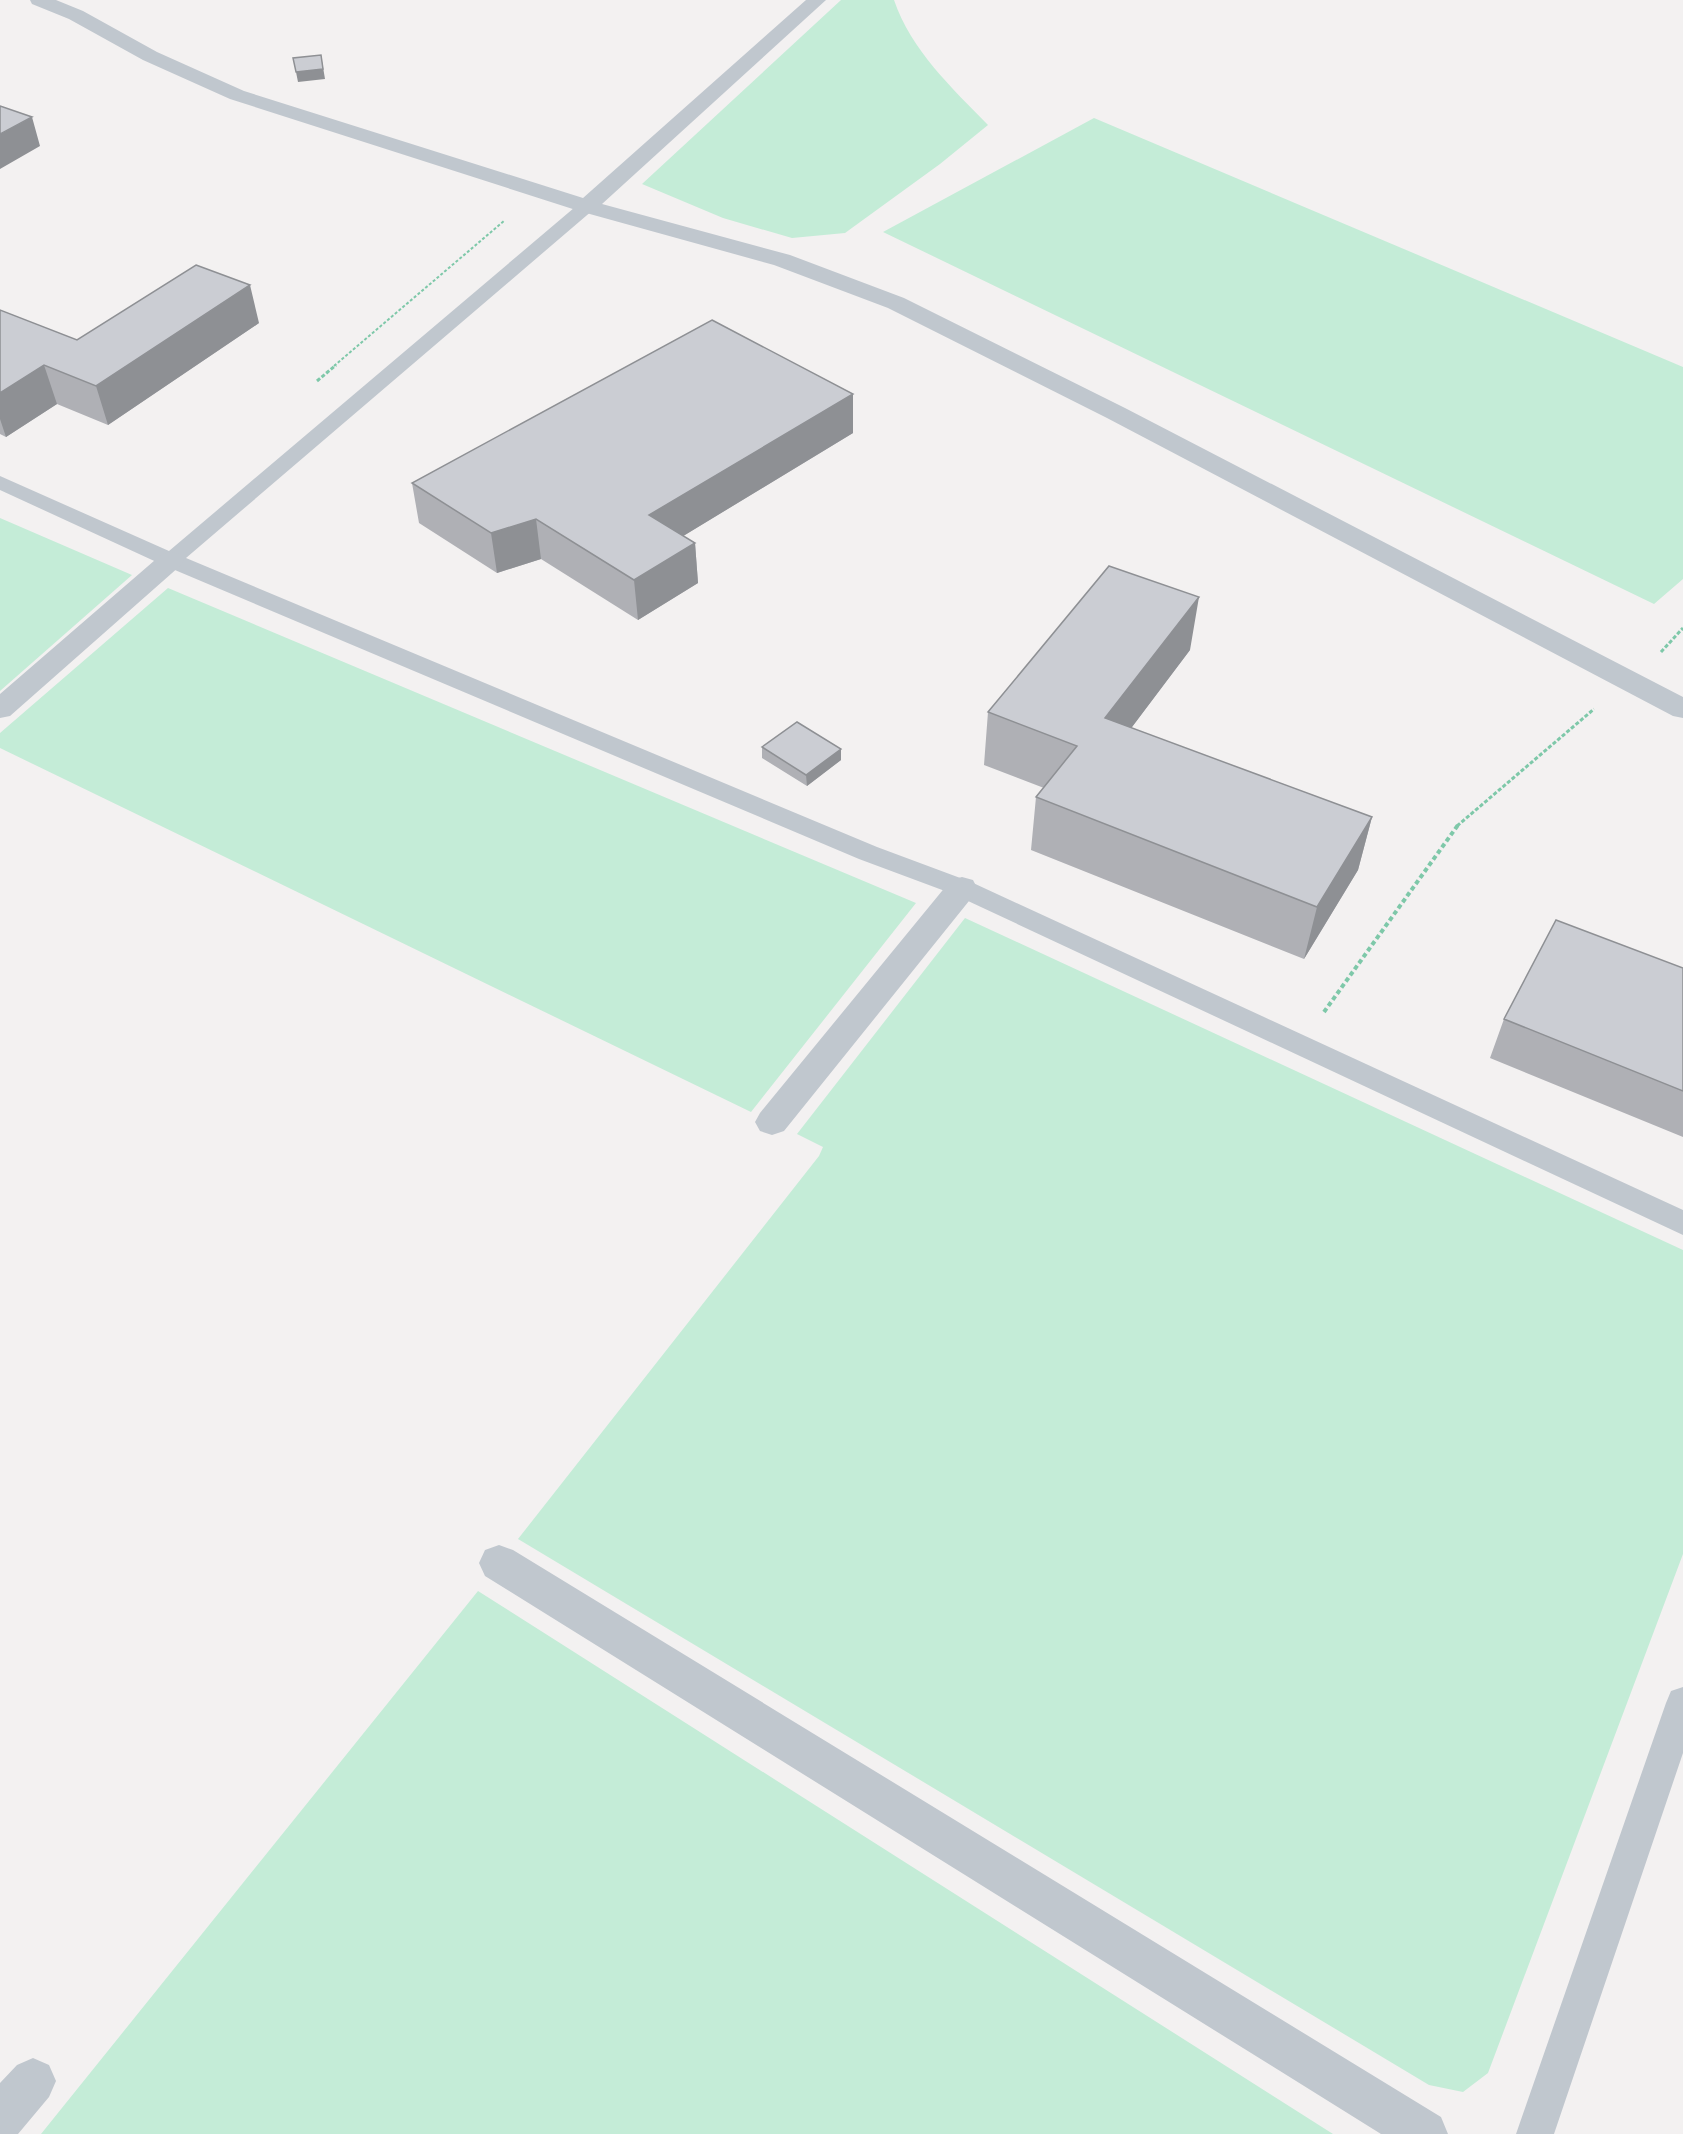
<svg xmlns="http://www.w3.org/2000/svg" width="1683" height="2134" font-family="'Source Sans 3',sans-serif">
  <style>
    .green { fill: #c4ecd7 }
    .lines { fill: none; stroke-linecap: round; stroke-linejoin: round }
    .path-far2 { stroke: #7ec8a9; stroke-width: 2; stroke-dasharray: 3 2; stroke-linecap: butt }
    .path-far1 { stroke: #7ec8a9; stroke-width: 3; stroke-dasharray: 4 2; stroke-linecap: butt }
    .path { stroke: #7ec8a9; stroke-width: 4; stroke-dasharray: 4.5 3; stroke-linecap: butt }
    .service { fill: #c0c7ce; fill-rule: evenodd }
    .pedestrian { fill: #c0c7ce; fill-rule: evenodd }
    .minor { fill: #c0c7ce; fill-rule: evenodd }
    .wall { fill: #afb0b5 }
    .shaded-wall { fill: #8e9094 }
    .building { fill: #cbcdd3; stroke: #8e9094; stroke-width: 1.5 }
  </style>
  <rect width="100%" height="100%" fill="#f3f1f1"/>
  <path class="green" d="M841 0H894C911 50 952 88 988 125L940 164 845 233 792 238 723 218 642 184Z
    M1094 118 1683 367V579L1654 604 883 232Z
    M0 518 132 575 0 691Z
    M168 588 916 903 751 1112 0 748V733Z
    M965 918 1683 1250V1554L1488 2073 1463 2092 1429 2085 518 1539 819 1156 823 1147 797 1134Z
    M478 1591 1333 2134H41Z"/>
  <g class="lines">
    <path class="path-far2" d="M334 366 505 220"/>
    <path class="path-far1" d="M317 381 336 365
      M1661 652 1683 628
      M1457 826 1594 709"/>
    <path class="path" d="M1324 1012 1458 825"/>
    <path class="service" d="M587 201 593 202 596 206 593 210 186 558 877 847 971 882 1683 1210V1235L953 894 859 859 163 565 0 490V476L169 551 581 202Z
      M1683 1687V1753L1554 2134H1516L1666 1703 1671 1691Z"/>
    <path class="pedestrian" d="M171 552 180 554 184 560 180 566 10 716 0 718V694L162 554Z
      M962 877 973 880 977 888 973 896 784 1131 772 1135 760 1131 755 1122 760 1113 951 880Z
      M499 1545 513 1550 1441 2117 1448 2134H1381L485 1576 479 1563 485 1550Z
      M33 2058 49 2065 56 2081 49 2097 18 2134H0V2083L17 2065Z"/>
    <path class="minor" d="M30 0H56L83 11 157 52 244 91 583 198 806 0H826L602 204 790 255 904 298 1125 408 1683 697V718L1673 716 1107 418 888 308 774 265 579 211 230 99 143 60 69 19 32 4Z"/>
  </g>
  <path class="wall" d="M0 310 77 340 259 323 108 425 57 404 6 437 0 434Z
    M853 394V433L683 536 695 543 698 583 638 620 541 559 497 573 419 523 412 483Z
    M1190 650 1131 728 1372 817 1358 870 1304 959 1031 850 1036 797 1044 788 984 765 988 712Z
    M762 747 841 760 807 786 762 758Z
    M1683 968V1137L1490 1058 1504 1019Z"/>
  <path class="shaded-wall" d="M321 55 325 79 298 82 296 72Z
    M32 117 40 146 0 169V134Z
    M250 285 259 323 108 425 96 386Z
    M44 365 57 404 6 437 0 419V393Z
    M853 394V433L652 555 649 515Z
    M536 519 541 559 497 573 491 533Z
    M695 543 698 583 638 620 634 580Z
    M1199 597 1190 650 1099 771 1105 718Z
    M841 749V760L807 786 806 775Z
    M1372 817 1358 870 1304 959 1317 907Z"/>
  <path class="building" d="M321 55 323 69 296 72 293 58Z
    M0 106 32 117 0 134Z
    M196 265 250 285 96 386 44 365 0 393V310L77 340Z
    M712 320 853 394 649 515 695 543 634 580 536 519 491 533 412 483Z
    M1109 566 1199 597 1105 718 1372 817 1317 907 1036 797 1077 746 988 712Z
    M797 722 841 749 806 775 762 747Z
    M1556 920 1683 968V1091L1504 1019Z"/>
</svg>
